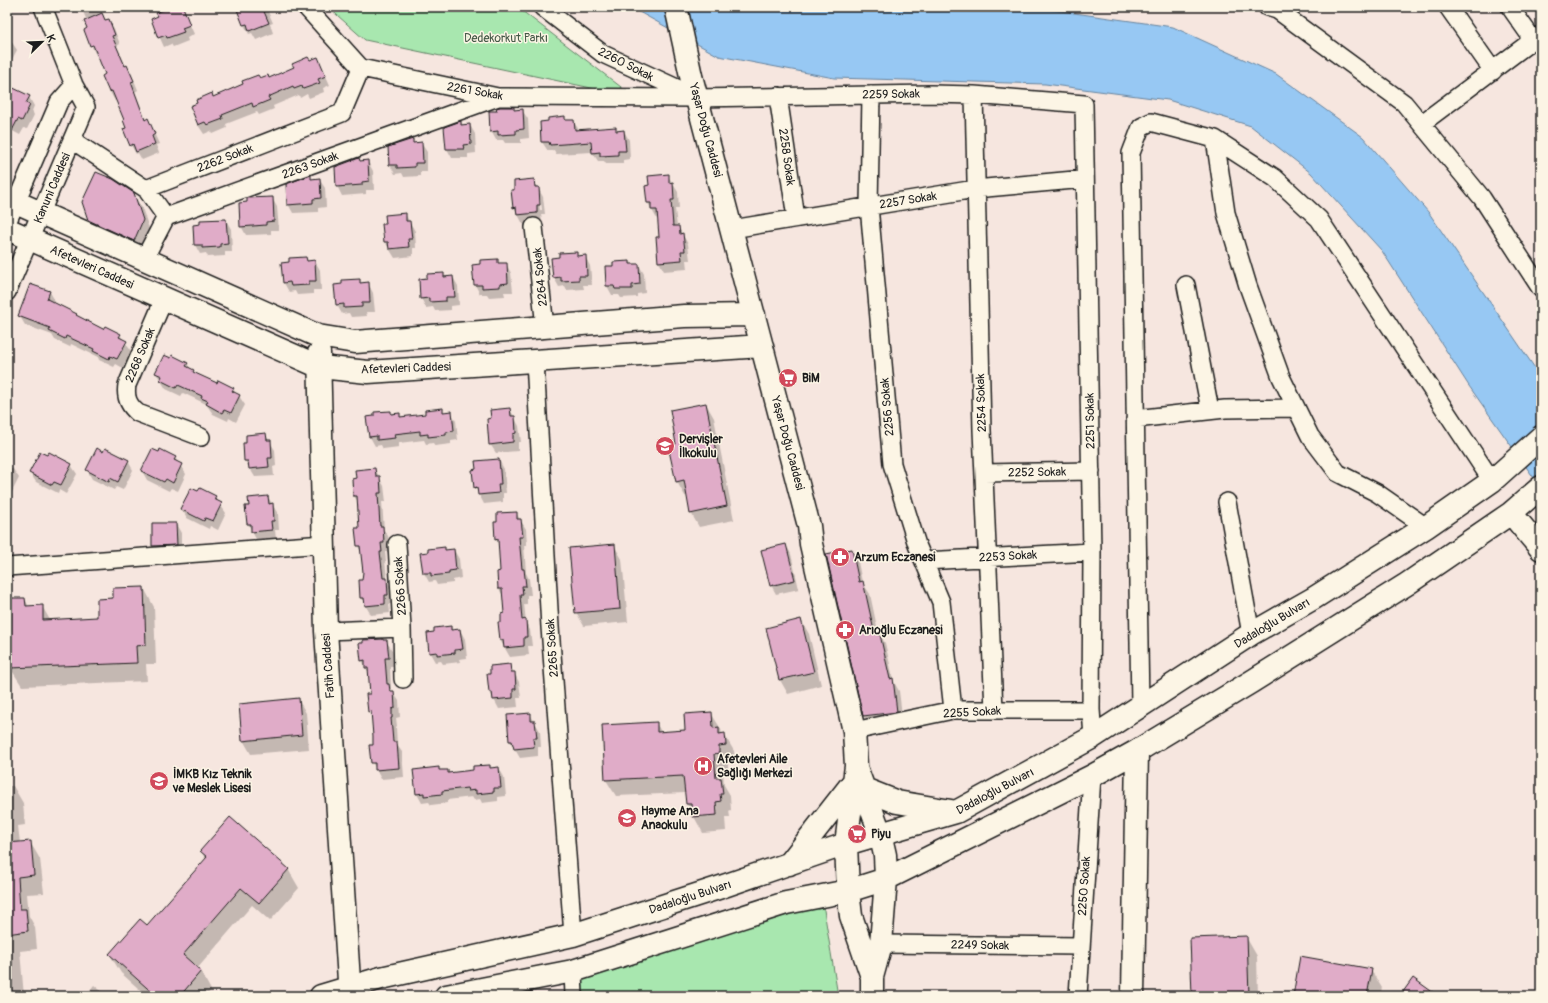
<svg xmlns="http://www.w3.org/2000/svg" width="1548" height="1003" font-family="Pangolin,sans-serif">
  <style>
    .green { fill: #a8e7af; stroke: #628266 }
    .water { fill: #97c8f3; stroke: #66839d }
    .shadow { fill: #0003; fill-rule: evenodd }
    .building { fill: #e0acc8; stroke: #1c1c1c }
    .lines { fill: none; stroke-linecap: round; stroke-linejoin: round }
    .street-casing { stroke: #1c1c1c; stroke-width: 20 }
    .secondary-casing { stroke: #1c1c1c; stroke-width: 25 }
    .street { stroke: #fcf5e5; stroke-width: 17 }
    .secondary { stroke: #fcf5e5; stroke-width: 22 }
    .labels { text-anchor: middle; stroke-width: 3; stroke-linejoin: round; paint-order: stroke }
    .park-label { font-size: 12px; fill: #465948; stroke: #fcf5e5 }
    .street-label { font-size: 12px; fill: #1c1c1c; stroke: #fcf5e5 }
    .poi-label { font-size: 12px; font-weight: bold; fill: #1c1c1c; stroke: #fcf5e5; text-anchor: start }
  </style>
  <rect width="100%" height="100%" fill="#f6e6df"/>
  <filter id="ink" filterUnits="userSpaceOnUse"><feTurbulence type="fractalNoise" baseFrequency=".025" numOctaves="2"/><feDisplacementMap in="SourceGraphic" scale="8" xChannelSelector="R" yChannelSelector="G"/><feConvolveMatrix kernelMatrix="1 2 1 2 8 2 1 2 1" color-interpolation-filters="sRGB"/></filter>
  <g filter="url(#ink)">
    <path class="green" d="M328 7H517L634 97 365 40Z
      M823 904 838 996H581L582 977Z"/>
    <path class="water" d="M630 7 1039 8 1173 27 1276 74 1363 137 1429 213 1541 377V488L1469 386 1382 251 1311 173 1251 126 1168 100 1045 84 834 78 719 56Z"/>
    <path class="shadow" d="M81 7H100L106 21 108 20 114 29 120 44 117 46 126 67 127 66 132 75 138 90 135 92 146 120H148L159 144 156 145 159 153 142 160 138 153 136 154 131 145 127 128 117 100 115 101 110 92 103 76 107 75 98 54 96 55 92 47 98 44 88 29 87 21Z
      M182 7 194 34 187 38 188 41 173 47 171 44 164 47 152 20Z
      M237 7H266L273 23 270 24 273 33 256 40 252 33 249 34 244 25Z
      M7 37 11 41 17 50 8 67Z
      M318 58 330 85 323 88 324 92 309 98 307 94 300 98 299 95 273 106 274 109 259 115 257 112 226 124 227 128 213 134 211 131 204 134 198 125 213 98 268 76 269 79Z
      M7 95 29 97 34 106 32 111 34 115 27 129 24 128 20 135 7 128Z
      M513 108 515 111 522 110 528 119 529 138 521 139V143H505L503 140H496L491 131Z
      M565 118 567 121H573L579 130 615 128 617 132 624 131 629 140 630 159 623 160V164H606L604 161H598L592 152 556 154 554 150 548 151 542 142Z
      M461 122 463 126 470 125 475 134 476 153 468 154V158H452L447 149 445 128Z
      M412 141 414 144 421 143 427 152V172H420V176L404 177 402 173 395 174 390 165Z
      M360 162H368L373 171 374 190H366V194L342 196 337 186Z
      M310 176 312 180 319 179 325 188 326 207 318 208V212L293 213 288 204Z
      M668 176 678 192 679 209H675L677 227H678L688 244 690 260H686L687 269 664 271 659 262 660 238 659 219H657L648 203Z
      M534 180 543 197 545 214H541L542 222 523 224 514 207ZM538 193 540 195 542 210H540Z
      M133 194 142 208 151 234 142 254 97 234 88 220Z
      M272 198 277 207 279 230H271V234L246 235 241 226Z
      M405 214 415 231 416 248H413V256L395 258 385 242Z
      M226 220 231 229 232 252H225V256L208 257 206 253 200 254 195 245Z
      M576 253 578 257 585 256 590 266 592 285H583L584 289 567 290 565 286 559 287 554 278Z
      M306 258 308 262 315 261 320 270 321 290H313V294L297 295 295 291 289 292 284 283Z
      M497 260 499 264H506L511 273 513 292H504L505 296 489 297 487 294H480L475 285Z
      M630 262 632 265H639L644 274 645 293 637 294V297L621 298 619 295H612L607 286 606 267H614Z
      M443 274 445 278 453 277 458 286 459 305 451 306V310L435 311 433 307 426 308 421 298 428 279Z
      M359 280 361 284 368 283 373 293 375 312H366L367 316 351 317 349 313 342 314 337 305Z
      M31 285 50 292 55 301 54 303 76 315 77 317 104 331 120 335 131 351 123 368 116 364 114 367 99 360 98 357 71 344 70 347 55 340 52 335 25 325 19 315Z
      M187 364 195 374 217 384 233 389 236 394 239 396 245 405 236 422 229 418 228 421 213 414 206 404 183 393 181 396 166 389 156 373Z
      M706 404 714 418 734 520 699 527 691 513 688 495 685 496 677 482 669 446 678 445Z
      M442 409 444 413 451 412 456 421 458 440 451 441V444L435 446 433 443 426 444 424 440 399 443V447L383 449 381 445 375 446 370 437 367 418 391 412 392 415 399 414 401 418 426 415Z
      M510 409 519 426 521 442H518V451L496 453 490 444Z
      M265 434 275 450 276 466 273 467 274 476 255 477 245 461Z
      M104 453 128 461 133 470 123 490 116 487 114 490 92 479 87 470Z
      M175 458 186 474 178 491 171 488 169 491 147 480 142 471Z
      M499 460 504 469 506 493H503V502L484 504 475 487Z
      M71 465 77 474 66 494 59 490 58 493 36 482 30 473Z
      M7 466 13 469 19 478 9 498 7 497Z
      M375 469 384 486 386 502H382L384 530 388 536 389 552H385L386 561H385L387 579 391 588 393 604H389L390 613 371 615 361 598 363 581 362 554 358 546 360 529 358 502 354 496 353 480Z
      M215 497 226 513 218 530 210 526 209 529 187 518 182 509Z
      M268 497 278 514 279 530H275L276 539 257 541 248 524Z
      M516 513 526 529 527 545H524L526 573 529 579 531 595H527V604H524L526 622 530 630 532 646H528L529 655 510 657 500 640 502 623 505 614 504 597 499 589 498 572H501L499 546 496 539 498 522Z
      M153 524H176L181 533V554L158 555 153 546Z
      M614 545 622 559 628 622 584 626 576 612Z
      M786 545 791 554 799 589 776 594 771 585Z
      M444 548 446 551 454 550 459 559 461 578 453 580V583L437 585 435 581 429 582 424 573 421 554Z
      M851 550 858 562 862 582 870 594 878 632 885 643 894 682 899 691 903 723 871 728 864 716 827 555Z
      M144 588 154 607 156 664H146L147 681 22 686 7 663V599H25L29 607 42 606 50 620 98 618 114 599Z
      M801 620 809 634 821 685 788 694 780 680 767 629Z
      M451 627 452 630H460L465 639 467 658 459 659 460 662 443 664 441 661 435 662 430 653 435 633Z
      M383 641H386L392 650 393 666H390L391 689 399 701 400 717 396 718 397 726 396 727 397 745 402 752 404 777 381 779 372 762 374 745 373 718 369 711 371 694 369 673 362 660Z
      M510 665 519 682 521 698H517L518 707 499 709 490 692Z
      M298 699 306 713 309 749 251 754 243 740Z
      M711 713 721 729 722 735 724 734 734 751 735 762H728V769L723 770 724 785 730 795 731 810 729 811 730 817 725 818 726 831 703 833 687 804 685 793 616 796 606 780 603 726 656 723 662 733 687 731Z
      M530 714 540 731 541 747H538V756L520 758 510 741 508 716Z
      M489 766 491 769 499 768 504 777 506 796 498 797V801L482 803 480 799 474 800 472 797 447 800V803L431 805 429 802 422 803 417 794 438 768 440 771H447L449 774 474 771Z
      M7 786H13L23 803 25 825 18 826 20 843 30 842 40 859 44 893 27 894 29 916 35 927 37 949 20 951 24 996H7Z
      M201 851 288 869 299 888 270 921 252 905 197 969 201 972 211 990 206 996H147L121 973 110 955 147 927 206 860Z
      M1246 937 1257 956 1258 996H1193Z
      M1371 970 1382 988 1380 996H1294Z
      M94 985 107 996H85Z"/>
    <path class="building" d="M170 7H183L190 25 182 28 184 32 167 38 166 35 158 38 151 19 158 16 156 13Z
      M236 7H262L269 23 249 31 247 24 243 25Z
      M102 13 105 20 109 19 115 35 112 36 125 66 127 65 134 81 131 82 145 120 148 118 155 134 152 136 155 144 136 152 133 144 130 146 123 129 126 128 123 120H124L112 91 109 92 102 76 105 74 93 45 90 46 84 30 87 28 84 21Z
      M308 57 310 60 318 57 326 76 318 79 320 83 303 89 302 86 294 89 293 86 268 97 270 100 253 107 252 103 222 115 223 119 207 125 205 122 198 125 190 106 197 103 196 100 212 93 213 97 243 84 242 81 258 75 260 78 268 75 269 78 294 67 292 64Z
      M7 85 30 96 26 103 30 105 22 121 18 119 7 140Z
      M500 107H514V110L523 109 524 129 516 130V134L498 135V131L490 132 489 111H497L496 108Z
      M565 116V120H574L575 130 616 127V131L624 130 626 151H618V155L600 156V152L592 153 591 142 550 145 549 142H541L540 122 548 121V118Z
      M461 121V125L470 124 471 144 463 145 464 149H446L444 127Z
      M413 139V143L422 142 423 163H415V167L397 168V165H389L388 147Z
      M359 158 360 161 368 160 369 181 362 182V185L336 187 335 167Z
      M96 172 113 179 134 193 143 220 134 241 88 220 82 202Z
      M669 174V183L673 182 674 200H671L673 226H679L680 234 683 233 685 251H681L682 260 658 262 656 237H659L657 210H651V203H647L645 186 649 185 648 176Z
      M311 175V179L320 178 321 198 313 199V203L287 205 286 184Z
      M534 179 535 187H539L540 205H537V213L517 215 516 207 513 208 511 190H514V181Z
      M273 197 274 221 266 222V225L240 227 239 203 247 202V198Z
      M406 213V221H410L412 239H408L409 247 389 249 388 242H384L382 224H386L385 215Z
      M226 219 228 243 220 244V247L202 248V245H194L193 225 200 224V220Z
      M577 252V256L586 255 587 276H579V280L561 281V277L553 278 551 258 559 257V253Z
      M306 257 307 261 315 260 316 281H309V285L291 286 290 282 283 283 281 263 289 262V258Z
      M498 259V263H507L508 283 500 284V287L482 288V285H474L472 265 480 264V260Z
      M630 261V264H639L640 284 632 285V289H615L614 286H606L605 266H613V262Z
      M444 273V277L453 276 455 297H446V301L429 302V298L420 299 419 279 427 278V274Z
      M360 279V283L369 282 370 303H362V307L344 308V304L336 305 334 285 342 284V280Z
      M30 284 50 291 47 299 77 314 76 315 103 329 105 326 121 334 119 337 127 341 117 359 110 356 109 359 93 351 94 349 66 336 65 339 49 331 50 328 18 316Z
      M164 355 171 358 172 355 188 363 186 366 194 370 193 372 217 383 218 380 234 388 232 391 240 395 231 413 224 410 222 413 206 404 208 401 201 398 202 396 178 385 176 388 160 380 162 376 155 373Z
      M706 403 727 506 690 514 684 480 676 482 668 446 676 444 670 410Z
      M443 408V412L452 411 454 431 446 432V435L428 437V434L420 435V431L394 434 395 438 377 440V436L369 437 366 417 374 416V412L391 411V414L400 413V417L425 414V410Z
      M510 408 511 416H515L516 433 513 434V442L489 445 487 419 491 418 490 410Z
      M266 433 267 440H271L272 458H268L269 467 249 469 248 461H244L243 443H246V435Z
      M97 448 103 452 105 448 129 460 118 482 110 478 109 482 86 470Z
      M152 449 159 452 160 449 176 457 174 460 182 464 173 483 166 479 164 482 141 471Z
      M40 452 47 455 49 452 72 464 61 485 54 482 52 485 29 473Z
      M499 459 501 484H498L499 493 478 495 477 487 474 488 472 470 476 469 475 461Z
      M375 468 376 476H380L381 493H378L380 526H383L384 543H381L382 552H380L383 578H387L388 595H385V604L365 606 364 598H360L359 580H362L363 572 360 546H357L355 528H359L357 496H353L352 479 356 478 355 470Z
      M191 488 198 491 200 488 216 496 214 499 222 503 213 521 205 518 204 521 180 509Z
      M268 496 269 504 273 503 274 521H271L272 530 251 532V524H247L245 506H249L248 498Z
      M517 512V519H521L523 537H519L522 569H524L526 586H522L523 595H520L522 620 526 619 527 637H524V646L504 648 503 640H500L498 622H501V614L504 613 502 589H498L497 572 500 571 498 539 495 540 494 522H497V513Z
      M152 523H176L177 545 152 546Z
      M615 544 620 609 575 613 569 548Z
      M786 544 795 580 770 586 761 550Z
      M445 547V550L454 549 456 570 449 571V574L431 576V573H423L420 553 428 552V549Z
      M852 549 859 582 863 581 874 631 879 630 890 679 893 678 897 712 863 716 826 554Z
      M144 587 146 645 136 646 137 663 10 668 9 649H7V598H25L26 606 43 605V620L97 617V599L113 598V588Z
      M801 619 814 672 779 680 766 628Z
      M451 626V630L460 629 463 649 455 650V653L437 655V652L429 653 427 633 434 632V628Z
      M383 639V640H387L389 658H385L387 684H389L390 691H394L395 708 392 709V718H391L393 742H397L399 768 375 770V763H371L369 745H373V736L371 711 368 712 366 694H370L368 668H365V660L361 661 359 643H363V640Z
      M510 664 511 672H515L516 689H513V698L493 700 492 692H489L487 674H490V666Z
      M299 698 302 735 242 741 239 704Z
      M712 712 713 728 719 727V734L725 733 726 745 719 746V753L714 754 716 778H721L723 794H720L721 801 716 802 717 815 692 817 691 804H686L683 776 605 780 602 725 657 722V732L685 730 684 714Z
      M531 713V721H535L537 738H533L534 747 514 749 512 741H509L507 715Z
      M490 765V768L499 767 501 788H494V792L476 794V790L468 791 467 788 442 791V794L424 796V793L416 794 413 770 439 767V770H448V773L473 770V766Z
      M230 817 289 869 259 903 241 888 183 955 201 971 180 996H156L109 954 140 919 147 925 207 857 200 851Z
      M31 841 34 875 18 877 20 909H26L28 931 7 934V843Z
      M1247 936 1249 996H1192L1190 938Z
      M1300 956 1372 969 1367 996H1293Z
      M1413 978 1438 996H1400Z"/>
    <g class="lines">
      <g class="street-casing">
        <path id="street" d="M306 7 361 68 498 97 697 98 931 94 974 95 1084 104 1092 552 1091 710 1093 737
          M542 7 603 54 692 95
          M1267 7 1277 10 1404 103 1482 198 1541 289
          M1448 7 1493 71
          M871 95 869 206 892 464 917 545 941 602 953 710
          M974 95 982 430 994 710
          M778 96 796 218
          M1421 124 1529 43V34L1510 7
          M1215 139 1226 213 1248 286 1281 377 1310 436 1338 473 1377 493 1426 527
          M72 140 146 189 342 113 361 68
          M146 189 166 217
          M7 223 59 102 74 85
          M534 227 545 327
          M732 229 975 189 1085 179
          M144 259 166 217 498 97
          M1186 285 1210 410
          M7 292 86 107 74 85 43 7
          M164 299 127 385C125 397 128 405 138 413L201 437
          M535 361 550 627 573 935
          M1135 419 1225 409 1296 408
          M984 473 1091 471
          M1227 502 1251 634
          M397 544 402 628 403 679
          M924 561 1092 552
          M7 567 324 544
          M326 631 402 628
          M1140 705 1131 153 1141 127 1151 122 1215 139 1275 178 1319 219 1492 481
          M854 731 953 710H1091
          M881 944 1080 946
          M573 971 574 996
          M1078 996 1092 776"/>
      </g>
      <g class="secondary-casing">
        <path id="secondary" d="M676 7 691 76 809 526 811 544 854 731 856 766 846 844 848 891 851 916 872 977V996
          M7 198 318 336 355 342 684 316 754 315
          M7 229 320 367 368 372 762 346
          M319 353 326 631 350 996
          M1511 513 1541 549
          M857 770 880 833 885 855 886 879 881 944 872 977
          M864 789 897 802 951 811
          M789 864 854 781
          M321 996 381 978 573 935 718 888 846 844 956 812 1093 737 1251 634 1314 598 1426 527 1492 481 1541 437
          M446 996 573 971 786 903 848 891 886 879 1092 776 1137 751 1251 682 1407 584 1511 513 1541 487
          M1133 996 1137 751"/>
      </g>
      <use href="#street" class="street"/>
      <use href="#secondary" class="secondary"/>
    </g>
  </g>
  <defs>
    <g id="supermarket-disc" transform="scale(1)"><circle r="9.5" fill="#d1495b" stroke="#fcf5e5"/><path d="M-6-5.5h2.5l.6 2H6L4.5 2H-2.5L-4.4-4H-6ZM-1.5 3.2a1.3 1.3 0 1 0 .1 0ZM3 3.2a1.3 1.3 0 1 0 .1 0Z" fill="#fff"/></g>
    <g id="school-disc" transform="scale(1)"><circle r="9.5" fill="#d1495b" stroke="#fcf5e5"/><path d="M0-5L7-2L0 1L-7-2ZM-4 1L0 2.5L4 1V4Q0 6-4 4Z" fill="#fff"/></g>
    <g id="pharmacy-disc" transform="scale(1)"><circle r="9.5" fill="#d1495b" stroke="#fcf5e5"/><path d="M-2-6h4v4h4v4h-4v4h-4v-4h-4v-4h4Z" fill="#fff"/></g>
    <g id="hospital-disc" transform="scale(1)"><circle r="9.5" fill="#d1495b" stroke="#fcf5e5"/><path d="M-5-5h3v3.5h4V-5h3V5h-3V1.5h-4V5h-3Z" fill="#fff"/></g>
  </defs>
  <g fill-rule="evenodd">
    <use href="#supermarket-disc" x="788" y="378"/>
    <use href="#school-disc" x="665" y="446"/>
    <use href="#pharmacy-disc" x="840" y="557"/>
    <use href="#pharmacy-disc" x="845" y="630"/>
    <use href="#hospital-disc" x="703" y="766"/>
    <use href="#school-disc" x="159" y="781"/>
    <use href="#school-disc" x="627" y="818"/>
    <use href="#supermarket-disc" x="857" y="834"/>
  </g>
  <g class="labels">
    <g class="park-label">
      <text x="506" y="42">Dedekorkut Parkı</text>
    </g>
    <g class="street-label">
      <text transform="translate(626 64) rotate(27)" y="4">2260 Sokak</text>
      <text transform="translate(475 91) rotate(10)" y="4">2261 Sokak</text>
      <text transform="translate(891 94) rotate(-1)" y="4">2259 Sokak</text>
      <text transform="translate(706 130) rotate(75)" y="4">Yaşar Doğu Caddesi</text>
      <text transform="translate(787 157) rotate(82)" y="4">2258 Sokak</text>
      <text transform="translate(225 158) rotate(-21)" y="4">2262 Sokak</text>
      <text transform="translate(310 165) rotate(-20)" y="4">2263 Sokak</text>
      <text transform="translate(52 188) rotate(-67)" y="4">Kanuni Caddesi</text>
      <text transform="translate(908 200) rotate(-9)" y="4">2257 Sokak</text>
      <text transform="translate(92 267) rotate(24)" y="4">Afetevleri Caddesi</text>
      <text transform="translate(540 277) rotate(-96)" y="4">2264 Sokak</text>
      <text transform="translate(140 355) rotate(-67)" y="4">2268 Sokak</text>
      <text transform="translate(406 368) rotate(-2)" y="4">Afetevleri Caddesi</text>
      <text transform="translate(981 403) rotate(-92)" y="4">2254 Sokak</text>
      <text transform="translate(887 407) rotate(-95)" y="4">2256 Sokak</text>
      <text transform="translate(1090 421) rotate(-91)" y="4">2251 Sokak</text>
      <text transform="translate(788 443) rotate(75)" y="4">Yaşar Doğu Caddesi</text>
      <text transform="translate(1037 472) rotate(-1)" y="4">2252 Sokak</text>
      <text transform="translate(1008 556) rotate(-3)" y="4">2253 Sokak</text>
      <text transform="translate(400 586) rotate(-94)" y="4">2266 Sokak</text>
      <text transform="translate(1272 623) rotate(-31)" y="4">Dadaloğlu Bulvarı</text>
      <text transform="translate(552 648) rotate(-94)" y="4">2265 Sokak</text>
      <text transform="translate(328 666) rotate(-94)" y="4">Fatih Caddesi</text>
      <text transform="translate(972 712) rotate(-3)" y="4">2255 Sokak</text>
      <text transform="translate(995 791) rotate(-28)" y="4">Dadaloğlu Bulvarı</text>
      <text transform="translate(1084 886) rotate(-86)" y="4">2250 Sokak</text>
      <text transform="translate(690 897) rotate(-18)" y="4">Dadaloğlu Bulvarı</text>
      <text transform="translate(980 945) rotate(1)" y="4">2249 Sokak</text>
    </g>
    <g class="poi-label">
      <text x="802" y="382">BiM</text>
      <text x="679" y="443">Dervişler<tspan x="679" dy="14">İlkokulu</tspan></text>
      <text x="854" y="561">Arzum Eczanesi</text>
      <text x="859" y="634">Arıoğlu Eczanesi</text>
      <text x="717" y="763">Afetevleri Aile<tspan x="717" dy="14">Sağlığı Merkezi</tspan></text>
      <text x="173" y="778">İMKB Kız Teknik<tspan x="173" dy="14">ve Meslek Lisesi</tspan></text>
      <text x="641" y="815">Hayme Ana<tspan x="641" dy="14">Anaokulu</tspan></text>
      <text x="871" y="838">Piyu</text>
    </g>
  </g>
  <rect width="1548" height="1003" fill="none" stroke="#fcf5e5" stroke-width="24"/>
  <rect x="12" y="12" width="1524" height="979" fill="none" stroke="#1c1c1c" stroke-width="1.5" filter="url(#ink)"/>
  <g transform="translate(42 42) rotate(67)" stroke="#fcf5e5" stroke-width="3" paint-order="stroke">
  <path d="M0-3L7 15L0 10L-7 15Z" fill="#1c1c1c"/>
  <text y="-6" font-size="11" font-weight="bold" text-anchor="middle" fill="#1c1c1c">K</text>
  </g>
</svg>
